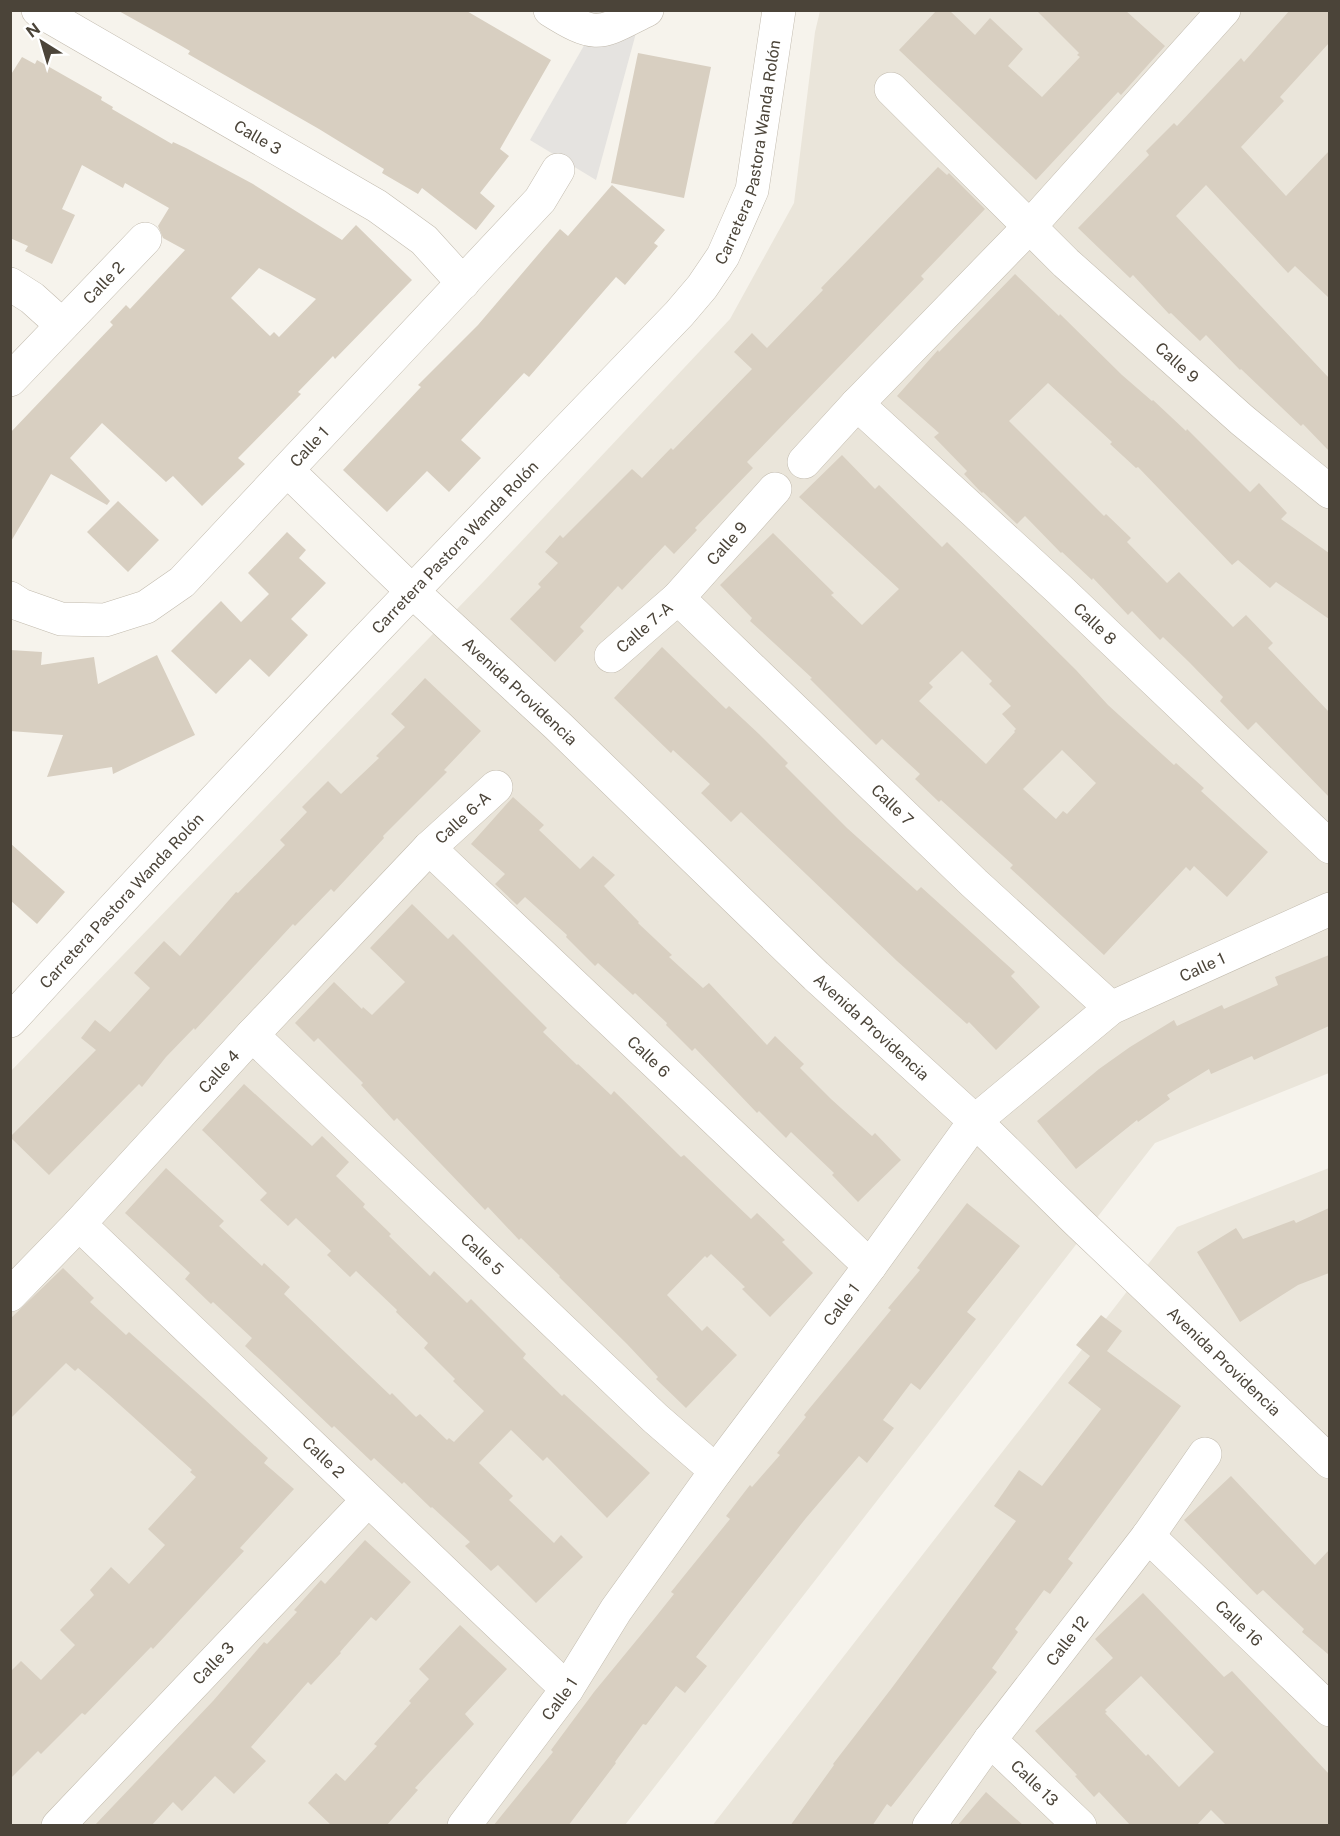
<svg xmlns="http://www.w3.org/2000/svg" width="1340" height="1836" font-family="'Public Sans',sans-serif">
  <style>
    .residential { fill: #eae5da }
    .parking { fill: #e5e3e0 }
    .building { fill: #d8cfc1; fill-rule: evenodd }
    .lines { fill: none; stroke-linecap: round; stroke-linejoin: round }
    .minor-casing { stroke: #c2bbae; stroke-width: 34 }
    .minor { stroke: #fff; stroke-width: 33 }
    .labels { text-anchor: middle; stroke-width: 6; stroke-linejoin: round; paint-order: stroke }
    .street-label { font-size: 16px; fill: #4b4439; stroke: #fff }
  </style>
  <rect width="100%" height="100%" fill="#f6f3ec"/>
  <path class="residential" d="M820 11H1329V1073L1155 1143 625 1825H11L10 1072 485 580 730 319 794 203 815 32Z
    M1329 1168V1825L712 1826 1177 1227Z"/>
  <path class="parking" d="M559 11H642L596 180 530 140 594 28Z"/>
  <path class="building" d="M117 10H465L551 60 500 149 509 156 480 193 495 206 476 230 422 188 418 194 382 173 384 169 319 129 188 54 190 51 178 44Z
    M937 10H949L975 35 990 18 1023 49 1008 66 1042 97 1080 57 1077 55 1079 53 1036 10H1125L1165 46 1121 95 1118 92 1036 180 899 50Z
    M1290 10H1329V43L1280 97 1284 101 1241 147 1286 196 1329 151V298L1295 266 1288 273 1206 185 1176 216 1329 378V451L1303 424 1301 426 1241 369 1240 370 1206 335 1200 341 1171 313 1169 314 1133 275 1130 278 1078 228 1149 155 1146 151 1174 123 1177 126 1241 58 1244 62Z
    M638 53 711 67 684 198 611 183Z
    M22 57 35 64 37 60 102 97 101 100 113 107 112 109 172 144 173 142 186 148 253 184 342 240 356 225 412 280 335 359 333 356 298 392 301 394 238 458 245 464 202 506 173 476 166 482 102 423 70 458 110 501 107 505 51 474 10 543V433L113 325 110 322 126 305 130 309 185 250 163 238 158 226 169 208 125 183 123 188 82 165 62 209 75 215 52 264 25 251 28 246 10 238V76ZM259 268 316 299 279 337 274 332 270 336 231 298Z
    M938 167 947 175 949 173 985 209 921 276 924 279 747 462 753 468 695 528 697 530 674 554 665 545 622 590 618 586 580 627 584 631 555 662 510 619 541 587 538 584 558 563 545 552 560 535 563 538 632 469 642 478 671 448 673 450 752 369 734 352 752 333 767 348 823 290 821 288Z
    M612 185 665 230 654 243 658 246 625 285 616 277 529 377 524 373 461 440 481 458 449 492 427 471 387 512 343 470 421 387 418 385 478 325 560 229 568 236Z
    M1015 274 1059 316 1060 314 1122 375 1152 401 1153 400 1186 431 1187 429 1250 492 1259 483 1287 513 1281 519 1329 553V619L1276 582 1270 588 1238 560 1232 565 1138 467 1136 468 1110 444 1112 442 1048 383 1009 421 1104 516 1106 514 1131 538 1127 542 1167 583 1179 572 1233 627 1246 615 1273 643 1268 648 1329 712V797L1256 722 1248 730 1220 701 1223 697 1189 662 1163 637 1160 640 1132 611 1128 615 1093 578 1092 580 1062 552 1061 553 1025 516 1017 524 983 492 982 493 978 489 964 474 967 471 934 437 939 433 897 396 938 350 939 352Z
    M842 455 875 489 879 485 942 547 947 542 1076 670 1108 705 1174 765 1176 763 1204 788 1201 791 1268 852 1227 897 1194 866 1190 871 1186 867 1104 955 1010 868 1013 865 941 800 939 802 915 779 920 774 882 739 876 745 810 679 812 678 750 621 752 618 720 585 773 533 834 593 831 595 862 625 899 589 799 497ZM962 651 992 681 989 684 1011 706 1002 714 1016 729 1014 731 1015 732 986 764 919 701 933 687 929 683ZM1062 750 1096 783 1067 814 1063 811 1056 819 1023 789Z
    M118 501 159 540 128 572 87 532Z
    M287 532 306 550 299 558 326 583 291 619 308 635 269 677 250 659 216 694 171 651 221 601 241 622 269 594 248 573Z
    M662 647 726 709 729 706 759 734 788 763 785 766 847 828 917 891 921 887 1015 972 1011 976 1040 1007 996 1050 969 1022 967 1024 897 961 741 812 731 822 701 793 710 784 673 750 671 753 614 698Z
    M10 650 42 652 41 665 94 657 98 684 157 655 195 735 113 774 112 767 47 777 63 735 10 731Z
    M425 678 481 731 444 770 447 772 383 836 384 838 334 892 331 889 295 926 293 924 195 1030 194 1028 166 1057 142 1087 139 1084 49 1175 10 1137 96 1050 81 1038 95 1020 110 1032 150 988 134 973 164 941 180 956 236 892 238 893 285 845 280 840 307 812 302 807 328 781 341 794 379 758 376 756 405 727 391 714Z
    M513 797 544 825 539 830 580 869 593 856 615 875 604 886 639 922 638 923 672 955 669 957 703 988 709 983 767 1045 775 1036 804 1064 800 1068 831 1099 872 1136 875 1133 901 1160 858 1202 832 1175 834 1173 791 1132 786 1138 759 1111 757 1113 695 1048 692 1051 666 1025 667 1023 635 993 633 995 598 963 595 966 566 937 567 935 525 897 517 905 495 884 505 874 471 844Z
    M10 843 65 892 37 924 10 900Z
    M412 904 448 939 453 934 547 1028 543 1032 577 1065 578 1064 611 1095 614 1091 681 1157 684 1155 751 1219 757 1213 785 1240 782 1242 813 1273 770 1317 742 1289 745 1287 711 1254 707 1258 705 1256 667 1295 702 1331 707 1326 737 1355 686 1408 656 1379 658 1377 627 1344 559 1277 560 1276 521 1238 519 1240 488 1207 485 1210 397 1118 394 1121 361 1085 363 1083 318 1038 314 1042 295 1023 334 982 362 1009 363 1007 372 1015 405 982 370 948Z
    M1329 955V1026L1254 1060 1252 1056 1211 1074 1209 1069 1167 1095 1170 1099 1138 1122 1137 1120 1076 1169 1037 1121 1099 1069 1130 1047 1174 1020 1177 1026 1222 1005 1224 1009 1278 985 1275 977Z
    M244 1084 312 1146 322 1136 349 1162 336 1176 365 1204 363 1207 391 1234 389 1236 430 1276 434 1271 467 1303 471 1299 526 1354 523 1358 562 1396 564 1394 650 1473 607 1518 547 1457 543 1461 511 1430 479 1463 513 1496 509 1500 554 1543 561 1535 583 1557 536 1603 498 1565 491 1571 465 1546 470 1542 432 1507 431 1508 404 1482 402 1484 374 1458 371 1461 334 1426 332 1428 271 1370 245 1346 252 1338 213 1302 211 1304 185 1279 190 1273 125 1213 166 1168 224 1221 219 1226 262 1266 264 1263 290 1287 284 1294 390 1395 392 1393 416 1417 420 1414 447 1440 449 1438 454 1442 484 1411 453 1381 455 1379 424 1348 428 1343 396 1312 397 1310 356 1271 350 1277 327 1255 331 1251 296 1218 288 1226 260 1200 267 1193 202 1130Z
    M967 1203 1020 1246 967 1312 976 1319 920 1390 911 1383 883 1420 894 1428 867 1463 859 1456 806 1518 696 1657 707 1666 685 1693 676 1686 646 1725 643 1724 615 1762 616 1763 568 1826H493L553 1752 551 1750 594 1692 654 1619 674 1594 671 1592 730 1519 726 1516 750 1485 752 1487 780 1455 777 1453 806 1417 804 1415 891 1310 888 1308 920 1270 917 1268Z
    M1329 1208V1273L1298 1285 1240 1322 1197 1252 1236 1228 1243 1239 1294 1220 1296 1223Z
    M63 1268 94 1298 90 1302 126 1335 129 1332 203 1398 268 1458 264 1463 294 1489 240 1548 244 1551 153 1649 151 1647 85 1715 82 1713 41 1754 38 1751 10 1779V1672L21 1661 41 1680 75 1645 60 1630 94 1595 90 1590 111 1567 129 1584 165 1545 148 1529 196 1477 190 1472 192 1470 109 1395 78 1368 75 1371 66 1363 10 1419V1319Z
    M1101 1315 1122 1331 1107 1351 1181 1406 1068 1559 1073 1563 1050 1594 1044 1590 1015 1629 1018 1632 992 1668 997 1672 891 1807 887 1804 872 1826H790L834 1765 833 1764 891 1689 1016 1521 994 1506 1019 1470 1042 1486 1101 1409 1068 1383 1090 1356 1076 1345Z
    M1231 1476 1315 1565 1329 1550V1655L1302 1632 1304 1629 1263 1590 1257 1595 1184 1520Z
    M365 1540 411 1582 376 1621 371 1617 340 1652 341 1653 311 1685 308 1682 251 1747 266 1761 234 1794 215 1776 182 1811 173 1802 151 1826H94L213 1701 264 1642 267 1644 297 1612 294 1610 321 1580 325 1584Z
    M1143 1593 1224 1677 1232 1671 1329 1774V1826H1227L1211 1810 1196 1826H1131L1099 1792 1094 1797 1075 1776 1077 1775 1035 1731 1113 1658 1095 1639ZM1141 1676 1214 1752 1179 1787 1148 1754 1146 1756 1105 1713 1107 1712 1105 1710Z
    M460 1625 507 1669 465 1714 474 1724 415 1788 418 1790 386 1826H332L308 1803 336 1773 345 1781 377 1746 374 1744 411 1703 409 1701 429 1679 419 1669Z
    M986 1792 1024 1826H957Z"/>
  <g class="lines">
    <g class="minor-casing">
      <g id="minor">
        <path id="s1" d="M38 10 377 206 424 240 463 283"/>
        <path d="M550 10C598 40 599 34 647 10"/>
        <path id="s2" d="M891 89 1066 263 1242 420 1330 492"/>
        <path d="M10 284 32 298 62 325"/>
        <path id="s3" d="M10 380 145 239"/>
        <path id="s4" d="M857 404 1060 590 1330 847"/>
        <path d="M804 462 857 404 1031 225 1224 10"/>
        <path id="s5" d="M288 471 412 591 558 726 816 976 975 1121 1076 1220 1330 1462"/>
        <path id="s6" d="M10 598 21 605 61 619 105 620 146 607 182 582 540 200 558 170"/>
        <path id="s7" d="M678 598 974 883 1111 1008"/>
        <path id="s8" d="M611 656 678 598 775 489"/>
        <path id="s9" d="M429 848 870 1266"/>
        <path id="s10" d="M10 1021C229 781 453 548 679 314L702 287 723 256 752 190 779 10"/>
        <path id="s11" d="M252 1035 655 1418 716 1471"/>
        <path id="s12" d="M79 1224 567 1689"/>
        <path id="s13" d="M10 1295 79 1224 252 1035 429 848 496 787"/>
        <path id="s14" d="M1148 1536 1330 1710"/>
        <path id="s15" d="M990 1740 1080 1826"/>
        <path id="s16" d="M58 1826 368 1500"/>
        <path id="s17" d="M464 1826 567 1689 616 1610 716 1471 870 1266 975 1121 1111 1008 1330 909"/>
        <path id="s18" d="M929 1826 990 1740 1148 1536 1205 1454"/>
      </g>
    </g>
    <use href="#minor" class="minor"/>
  </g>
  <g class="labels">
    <g class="street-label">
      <text dy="6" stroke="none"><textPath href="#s1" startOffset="254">Calle 3</textPath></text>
      <text dy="6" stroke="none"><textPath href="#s10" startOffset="1154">Carretera Pastora Wanda Rolón</textPath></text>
      <text dy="6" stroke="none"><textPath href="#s3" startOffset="135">Calle 2</textPath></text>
      <text dy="6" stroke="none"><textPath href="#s2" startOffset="396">Calle 9</textPath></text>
      <text dy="6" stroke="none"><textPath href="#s6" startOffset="372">Calle 1</textPath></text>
      <text dy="6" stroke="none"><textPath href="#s8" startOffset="162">Calle 9</textPath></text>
      <text dy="6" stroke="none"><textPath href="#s10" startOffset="650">Carretera Pastora Wanda Rolón</textPath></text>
      <text dy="6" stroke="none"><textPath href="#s4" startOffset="324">Calle 8</textPath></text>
      <text dy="6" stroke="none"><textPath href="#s8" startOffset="44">Calle 7-A</textPath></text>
      <text dy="6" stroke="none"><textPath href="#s5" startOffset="320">Avenida Providencia</textPath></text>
      <text dy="6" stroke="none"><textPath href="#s7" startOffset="298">Calle 7</textPath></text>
      <text dy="6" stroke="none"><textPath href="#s13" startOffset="658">Calle 6-A</textPath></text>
      <text dy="6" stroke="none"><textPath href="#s10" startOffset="164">Carretera Pastora Wanda Rolón</textPath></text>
      <text dy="6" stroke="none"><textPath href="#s17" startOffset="1148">Calle 1</textPath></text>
      <text dy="6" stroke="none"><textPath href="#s5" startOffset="806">Avenida Providencia</textPath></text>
      <text dy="6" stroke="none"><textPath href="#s9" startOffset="303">Calle 6</textPath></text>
      <text dy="6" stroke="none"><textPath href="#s13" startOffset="306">Calle 4</textPath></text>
      <text dy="6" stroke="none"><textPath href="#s11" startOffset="318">Calle 5</textPath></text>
      <text dy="6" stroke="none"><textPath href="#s17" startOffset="644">Calle 1</textPath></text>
      <text dy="6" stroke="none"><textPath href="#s5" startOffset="1292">Avenida Providencia</textPath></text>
      <text dy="6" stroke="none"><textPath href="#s12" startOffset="338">Calle 2</textPath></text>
      <text dy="6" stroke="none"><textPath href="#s14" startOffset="126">Calle 16</textPath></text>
      <text dy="6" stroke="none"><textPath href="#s18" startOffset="231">Calle 12</textPath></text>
      <text dy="6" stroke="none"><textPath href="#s16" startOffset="225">Calle 3</textPath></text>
      <text dy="6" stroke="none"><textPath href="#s17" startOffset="159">Calle 1</textPath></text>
      <text dy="6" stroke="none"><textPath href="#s15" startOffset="62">Calle 13</textPath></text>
    </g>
  </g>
  <rect width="1340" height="1836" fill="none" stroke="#4b4439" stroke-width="24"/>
  <g transform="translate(42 42) rotate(323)" stroke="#ffffff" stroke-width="4.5" paint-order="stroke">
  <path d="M0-4.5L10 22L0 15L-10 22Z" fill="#4b4439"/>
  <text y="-9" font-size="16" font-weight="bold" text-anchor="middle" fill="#4b4439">N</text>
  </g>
</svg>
